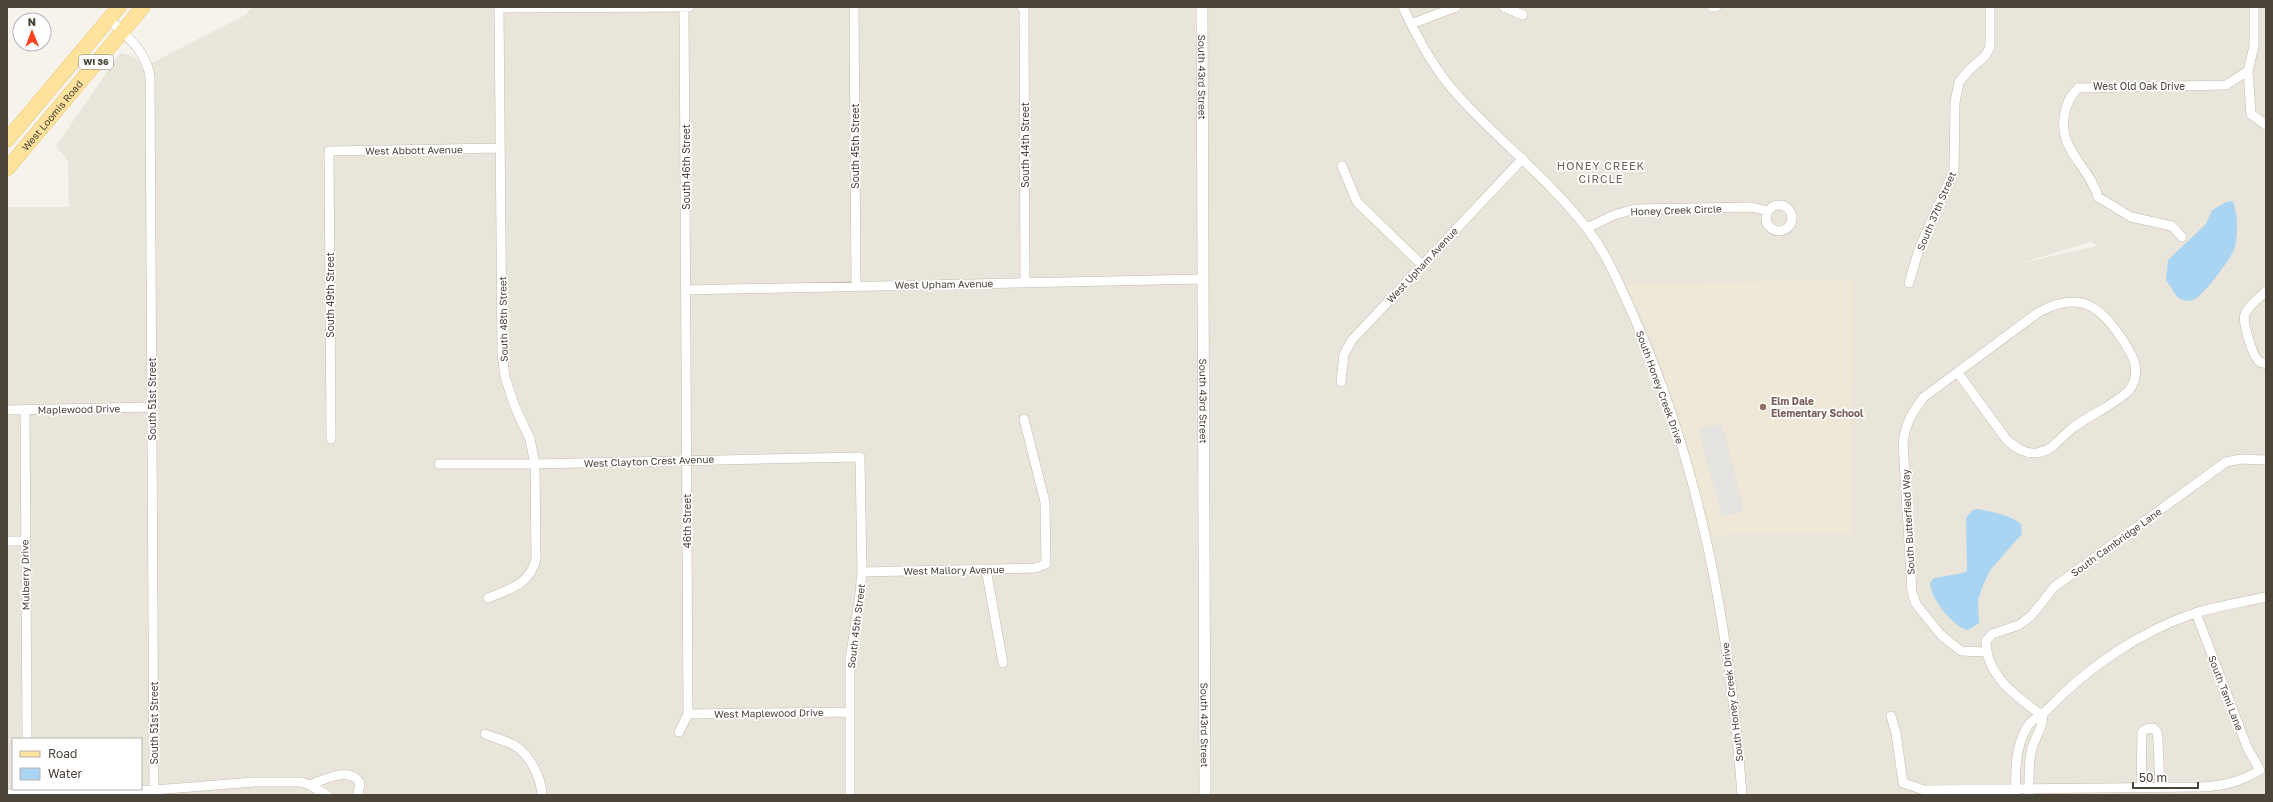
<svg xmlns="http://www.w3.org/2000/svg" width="2273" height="802" font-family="'Golos Text',sans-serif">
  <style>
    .residential { fill: #eae5da; fill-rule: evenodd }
    .education { fill: #efe8d6 }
    .parking { fill: #e5e3e0 }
    .water { fill: #a9d4f2 }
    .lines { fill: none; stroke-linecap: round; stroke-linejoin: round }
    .minor-casing { stroke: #c2bbae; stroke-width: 10 }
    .tertiary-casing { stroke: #c2bbae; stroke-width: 12 }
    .primary-casing { stroke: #e6c16a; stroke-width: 15 }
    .minor { stroke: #fff; stroke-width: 9 }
    .tertiary { stroke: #fff; stroke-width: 11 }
    .primary { stroke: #ffe39c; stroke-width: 14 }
    .education-dot { fill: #8d6e63; stroke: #fff; stroke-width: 1.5 }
    .labels { text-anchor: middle; stroke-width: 3.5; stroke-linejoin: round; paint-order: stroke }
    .shield { fill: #fff; stroke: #817c74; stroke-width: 1 }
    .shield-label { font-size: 9px; font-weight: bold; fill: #4b4439 }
    .street-label { font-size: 10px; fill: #4b4439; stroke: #fff }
    .education-label { font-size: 10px; font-weight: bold; fill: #785e54; stroke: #fff; text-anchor: start }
    .neighbourhood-label { font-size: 11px; letter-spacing: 1px; fill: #6e6250; stroke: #fff }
  </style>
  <rect width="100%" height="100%" fill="#f6f3ec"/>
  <path class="residential" d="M253 7H2266V795H7V207H69L68 161 56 146 120 53 129 55 138 60 142 68 245 15ZM2091 242 2133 269 2096 246 2018 264ZM13 739H141V789H13Z"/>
  <path class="education" d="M1852 280 1851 534H1726L1712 538 1686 440 1651 336 1626 284Z"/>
  <path class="parking" d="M1722 424 1744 511 1722 517 1698 429Z"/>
  <path class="water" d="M2233 201C2238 217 2238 231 2235 247 2233 256 2202 298 2193 300 2188 302 2183 300 2178 298L2166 280 2168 260 2206 224 2212 210 2226 202Z
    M1977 509C1993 512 2008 514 2021 524L2022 534 1991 569 1983 585 1978 600 1979 623 1968 630C1954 628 1930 598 1930 583L1934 578 1963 573 1967 571 1966 518 1973 510Z"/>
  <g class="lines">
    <g class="minor-casing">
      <path id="minor" d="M854 7 856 286
        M1022 7 1024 10 1025 283
        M1403 7C1418 40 1437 74 1462 100 1503 144 1549 180 1586 227 1607 254 1620 286 1634 317 1701 467 1730 632 1742 795
        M1504 7 1523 15
        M1712 7H1716
        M2254 7V46L2248 71 2251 114 2266 125
        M499 8 689 7
        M109 19C127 37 146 50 150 77L154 795
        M1411 24 1456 7
        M1342 166 1357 202 1422 265
        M1766 218a13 13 0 1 1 26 0a13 13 0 1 1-26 0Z
        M1587 228 1614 215 1635 209 1752 207 1767 211
        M2182 237 2172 226 2131 217 2098 197C2090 167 2060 152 2064 118 2065 107 2070 96 2078 88L2226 85 2248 71
        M1909 283 1919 249 1954 170 1955 102 1959 82 1969 70 1985 56 1990 47V7
        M686 290 1202 279
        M2266 291C2260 297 2248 306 2245 314 2242 322 2253 358 2260 362 2262 363 2264 363 2266 364
        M1958 373 2006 439C2015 448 2028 456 2041 452 2054 449 2060 438 2070 430 2087 416 2109 408 2126 393 2129 391 2133 385 2134 381 2139 365 2132 355 2124 342 2101 306 2081 290 2039 312L1924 397C1912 412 1906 423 1903 442L1912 592 1916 604 1941 635 1961 651 1986 652
        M1341 382 1344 354 1352 340 1523 158
        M7 410 152 407
        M25 410 27 739
        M331 439 329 151 500 148
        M439 464H535L860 457 862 572 859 602 850 660V795
        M7 541H24
        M986 569 1003 663
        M862 572 1035 568 1046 564 1045 502 1024 419
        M488 598C510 589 530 584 536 559L535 464 530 439 515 407 505 377 502 353 499 7
        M2196 613 2247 747 2260 770
        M688 714 850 712
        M1891 716 1896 733 1903 783 1924 790 2200 787C2223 786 2240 782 2260 770
        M2043 716C2017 697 1986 676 1986 641L1992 634 2019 625 2032 615 2054 587 2226 462 2241 459 2266 460
        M679 732 688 714 684 7
        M485 734C494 738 505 740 514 745 530 755 541 777 542 795
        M310 785C325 779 350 766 360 783L358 795
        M2141 788 2142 732 2146 729 2153 728 2157 732 2158 740 2160 788
        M7 794 154 790 254 782H301L310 785 327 795
        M2016 795C2015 772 2015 748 2027 727 2032 718 2042 716 2049 708 2088 667 2141 631 2195 613 2218 606 2243 602 2266 597
        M2029 795C2029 779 2028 763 2032 748 2036 735 2042 730 2043 716"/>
    </g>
    <g class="tertiary-casing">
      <g id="tertiary">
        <path id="s1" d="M1202 7 1205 795"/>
      </g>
    </g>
    <g class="primary-casing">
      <g id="primary">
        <path d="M7 140 119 7"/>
        <path id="s2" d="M7 169 143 7"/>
      </g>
    </g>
    <use href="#minor" class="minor"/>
    <use href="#tertiary" class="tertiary"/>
    <use href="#primary" class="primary"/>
  </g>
  <circle class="education-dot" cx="1763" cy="407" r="4"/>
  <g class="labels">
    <rect class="shield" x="79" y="55" width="34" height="14" rx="3"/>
    <g class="shield-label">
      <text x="96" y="65">WI 36</text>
    </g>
    <g class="street-label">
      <text dy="4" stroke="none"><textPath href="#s1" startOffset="70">South 43rd Street</textPath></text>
      <text x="2139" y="90">West Old Oak Drive</text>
      <text dy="4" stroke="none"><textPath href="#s2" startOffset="70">West Loomis Road</textPath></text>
      <text transform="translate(1025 145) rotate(-90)" y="4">South 44th Street</text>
      <text transform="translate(855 146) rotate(-90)" y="4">South 45th Street</text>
      <text transform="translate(414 150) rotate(-1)" y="4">West Abbott Avenue</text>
      <text transform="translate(686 167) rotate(-90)" y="4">South 46th Street</text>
      <text transform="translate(1676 210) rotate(-2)" y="4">Honey Creek Circle</text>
      <text transform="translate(1936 211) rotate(-67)" y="4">South 37th Street</text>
      <text transform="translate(1422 265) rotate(-47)" y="4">West Upham Avenue</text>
      <text transform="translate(944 284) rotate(-1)" y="4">West Upham Avenue</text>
      <text transform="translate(330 295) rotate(-90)" y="4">South 49th Street</text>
      <text transform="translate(503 319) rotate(-91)" y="4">South 48th Street</text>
      <text transform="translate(1660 387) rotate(70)" y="4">South Honey Creek Drive</text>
      <text transform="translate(152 399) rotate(-90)" y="4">South 51st Street</text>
      <text dy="4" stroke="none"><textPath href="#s1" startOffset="394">South 43rd Street</textPath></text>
      <text transform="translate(79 409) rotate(-1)" y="4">Maplewood Drive</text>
      <text transform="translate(649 461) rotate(-2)" y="4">West Clayton Crest Avenue</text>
      <text transform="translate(687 521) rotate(-90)" y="4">46th Street</text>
      <text transform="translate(1908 522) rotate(-93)" y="4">South Butterfield Way</text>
      <text transform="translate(2116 542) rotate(-36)" y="4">South Cambridge Lane</text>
      <text transform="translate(954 570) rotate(-1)" y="4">West Mallory Avenue</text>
      <text transform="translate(25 575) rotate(-91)" y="4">Mulberry Drive</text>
      <text transform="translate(856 626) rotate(-83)" y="4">South 45th Street</text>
      <text transform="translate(2226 693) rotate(69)" y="4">South Tami Lane</text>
      <text transform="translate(1732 702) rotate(-97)" y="4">South Honey Creek Drive</text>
      <text transform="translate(769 713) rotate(-1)" y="4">West Maplewood Drive</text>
      <text transform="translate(154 723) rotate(-90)" y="4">South 51st Street</text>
      <text dy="4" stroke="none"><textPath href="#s1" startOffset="718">South 43rd Street</textPath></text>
    </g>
    <g class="education-label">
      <text x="1771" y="405">Elm Dale<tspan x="1771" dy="12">Elementary School</tspan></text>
    </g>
    <g class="neighbourhood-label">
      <text x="1601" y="170">HONEY CREEK<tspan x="1601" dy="13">CIRCLE</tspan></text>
    </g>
  </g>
  <rect width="2273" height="802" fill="none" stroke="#4b4439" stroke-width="16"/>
  <rect x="12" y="738" width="130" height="52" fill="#ffffff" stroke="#b7b4b0"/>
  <rect x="20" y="751" width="20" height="6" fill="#ffe39c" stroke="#b7b4b0"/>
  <text x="48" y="758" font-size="12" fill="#4b4439">Road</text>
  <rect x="20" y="768" width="20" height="12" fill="#a9d4f2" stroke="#b7b4b0"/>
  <text x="48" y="778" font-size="12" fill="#4b4439">Water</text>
  <g transform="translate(32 32) rotate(359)"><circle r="19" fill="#ffffff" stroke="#b7b4b0"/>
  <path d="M0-3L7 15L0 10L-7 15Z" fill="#fc3f1d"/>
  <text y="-6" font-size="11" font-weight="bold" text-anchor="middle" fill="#4b4439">N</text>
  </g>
  <path d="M2133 782v6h65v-6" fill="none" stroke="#4b4439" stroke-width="2"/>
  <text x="2139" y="782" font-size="12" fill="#4b4439" stroke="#ffffff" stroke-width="3" paint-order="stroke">50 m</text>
</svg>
